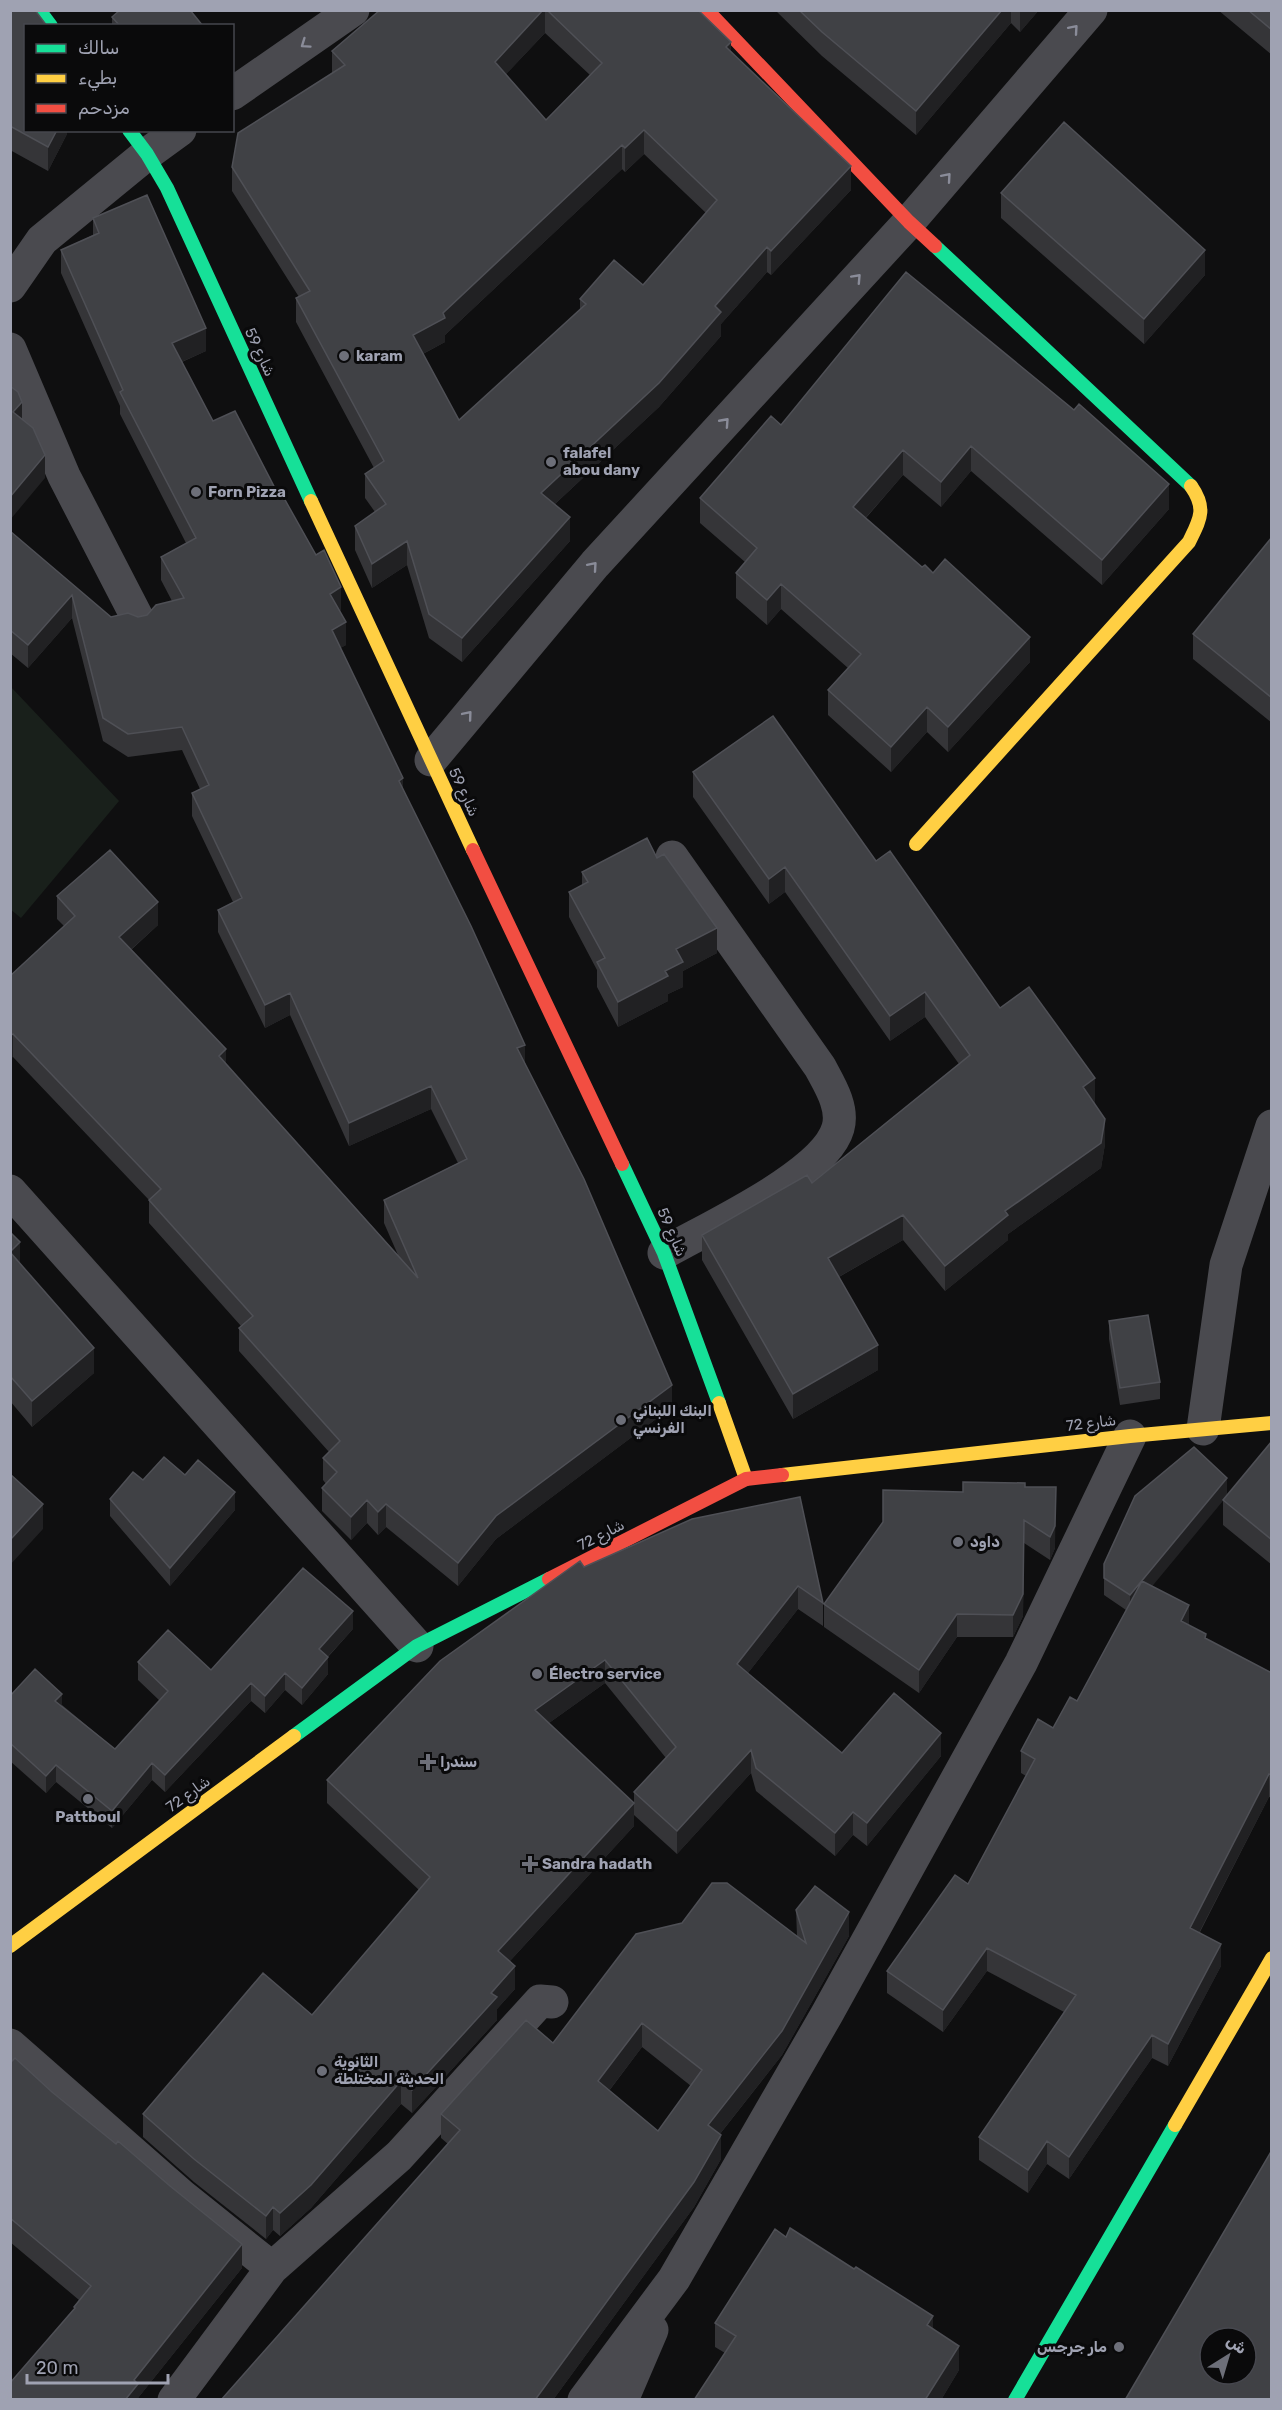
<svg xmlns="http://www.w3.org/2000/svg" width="1282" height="2410" font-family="Rubik,'Noto Naskh Arabic',sans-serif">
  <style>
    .green { fill: #19201b }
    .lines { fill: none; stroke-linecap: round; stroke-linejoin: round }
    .street { stroke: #4a4a4f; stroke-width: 33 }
    .fast { stroke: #16e098; stroke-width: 14 }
    .slow { stroke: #ffcf43; stroke-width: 14 }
    .jam { stroke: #f24e42; stroke-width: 14 }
    .wall { fill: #353538; fill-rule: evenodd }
    .shaded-wall { fill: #212123 }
    .building { fill: #404145; stroke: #4f5056; stroke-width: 1.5; fill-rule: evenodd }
    .oneway { stroke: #8a8c99 }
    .poi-dot { fill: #6d6f79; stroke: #0a0a0b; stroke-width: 2 }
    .labels { text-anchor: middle; stroke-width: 6; stroke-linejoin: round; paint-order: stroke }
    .street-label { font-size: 15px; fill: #9fa2b2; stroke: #0a0a0b }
    .poi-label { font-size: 15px; font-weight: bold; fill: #9fa2b2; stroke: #0a0a0b; text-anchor: start }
  </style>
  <rect width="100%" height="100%" fill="#0f0f10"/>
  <path class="green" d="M10 686 119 801 21 918 10 909Z"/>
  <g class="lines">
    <path class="street" d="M232 94 353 10
      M10 286 42 240 147 154 180 130
      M10 349 64 476 139 621
      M431 760 595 564 909 222 1091 10
      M10 1191 417 1646
      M664 1253C707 1228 825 1175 838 1128 844 1107 829 1084 820 1067L672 857
      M1203 1429 1226 1265 1272 1126
      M10 2045 182 2196 272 2268
      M174 2400 272 2268 399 2156 540 2001 552 2002
      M584 2400 674 2279 827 2014 1021 1663 1130 1436
      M622 2400 652 2330"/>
    <path class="fast" d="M39 10 51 26
      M129 130 147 154 167 188 311 501
      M935 246 1191 486
      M622 1164 664 1253 719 1403
      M294 1736 417 1646 549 1579
      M1015 2400 1175 2125"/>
    <path class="slow" d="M311 501 473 850
      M916 844 1189 542C1200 519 1207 509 1191 486
      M719 1403 746 1479
      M782 1475 1130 1436 1272 1423
      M10 1946 294 1736
      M1175 2125 1272 1958"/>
    <path class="jam" d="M707 10 909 222 935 246
      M473 850 622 1164
      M549 1579 746 1479 782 1475"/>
  </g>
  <path class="wall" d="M10 10 67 130V134L48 171 10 150Z
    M380 10H698L731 51 851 190 771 275 767 272 721 324V336L659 407 555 504 570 541 462 662 429 638 407 565 372 588 355 550V526L375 512 365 498V474L374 468 296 322V298L299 297 232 191V167L332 73V51ZM545 33 590 75 546 120 506 74ZM644 154 706 213 643 285 580 299V310L459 420 423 354 445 342V335L622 169 625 172Z
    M775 10H1039L1020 32 1011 23 916 135 822 56Z
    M1218 10H1272V55Z
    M112 17 203 26H112Z
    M1001 193 1205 275 1144 344 1001 218Z
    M93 218 206 351 182 362 213 421 277 492 341 610 339 611 346 645 340 648 525 1063 672 1407 496 1539 458 1586 386 1527 378 1535 367 1523 351 1540 322 1511V1488L326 1484 323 1480V1458L329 1452 239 1351V1328L241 1326 149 1223V1200L13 1057 10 976 64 926 57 919V896L158 925 131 950 226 1064 398 1255 384 1223V1200L458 1163 431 1109 349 1146 290 1015 265 1028 218 932V910L233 902 192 816V793L200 789 182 750 128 757 103 741 72 618 28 668 10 653V531L111 617H138L147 615 172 601 161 580V557L186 543 120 414V406L61 273V250L93 235Z
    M906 272 1169 509 1102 585 971 471 941 507 903 475 866 518 1030 662 948 752 927 732 891 772 828 715V690L848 668 781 609 767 625 736 598V573L745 562 700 523V498L781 425Z
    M1272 537V723L1193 659V634Z
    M693 772 876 861 1000 1008 1095 1103 1105 1144 1101 1168 1008 1234V1240L945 1291 903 1240 839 1277 878 1370 793 1419 702 1260V1235L812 1183 959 1064 925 1017 890 1041 785 892 769 904 693 797Z
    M657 858 717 953 683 971V987L668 994V1001L618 1027 597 987V970L569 917V892L582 885V872Z
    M10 1232 20 1263 94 1373 32 1427 10 1401Z
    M1109 1321 1160 1382V1399L1120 1405 1109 1339Z
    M1272 1441V1565L1223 1525V1500Z
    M185 1475 235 1510 170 1586 110 1516V1499L143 1480Z
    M1025 1487 1055 1548 1050 1560 1024 1543 1023 1616 1013 1637H957L919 1693 824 1627V1604L963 1492Z
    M800 1497 823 1603V1626L798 1609 748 1673 842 1753 941 1756 867 1846 853 1835 835 1856 756 1791 751 1773 677 1854 634 1815V1792L666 1758 605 1683 549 1723 634 1826 510 1961 515 1989 497 2009V2020L412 2113 401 2104 311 2208 280 2236 273 2230 266 2239 194 2182 143 2137V2114L312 2015 419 1890 327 1803V1780L584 1567Z
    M1104 1564 1152 1586 1189 1625 1206 1639 1272 1673V1798L1269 1797 1200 1932 1221 1966 1168 2066 1152 2058 1069 2179 1047 2164 1028 2193 979 2160V2137L1064 2012 987 1971 943 2032 887 1993V1971L968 1884 1026 1776 1021 1773V1751L1053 1728 1077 1701 1126 1610 1104 1595Z
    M353 1629 328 1657V1674L302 1705 285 1690 265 1713 251 1701 165 1792 152 1780 112 1828 56 1782 46 1793 10 1761V1696L62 1705 115 1749 160 1701 138 1680V1662L211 1670Z
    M796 1910 849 1936 782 2055 720 2134 721 2159 694 2207 553 2400H221L448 2144 441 2138V2114L553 2043 797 1936ZM642 2047 691 2086 658 2131 609 2091Z
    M10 2063 242 2268 138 2398V2400L74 2310V2307L79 2300 10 2242Z
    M1272 2078V2111L1270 2110V2081Z
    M715 2323 933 2329 959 2370 941 2400H694L725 2353 715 2347Z"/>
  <path class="shaded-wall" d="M543 10H545V33L495 86V62Z
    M1002 10H1011V23L916 135V111Z
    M1020 10H1039L1020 32Z
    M731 42V66L726 47Z
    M57 130H67V134L48 171V147Z
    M644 130V154L625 172V148Z
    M622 145V169L445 335V342L413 359V335L443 313Z
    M851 166V190L771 275V251Z
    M767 247V272L721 324V336L659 407 541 517V493L715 306Z
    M1205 250V275L1144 344V319Z
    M206 328V351L172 366V343Z
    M22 402V425L13 412Z
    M971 446V471L941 507V482Z
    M903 450V475L853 532V507Z
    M45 455V478L10 520V497Z
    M1169 484V509L1102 585V560Z
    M570 517V541L462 662V638Z
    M407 541V565L372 588V564Z
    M781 584V609L767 625V600Z
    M341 587V610L330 617V594Z
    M72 595V618L28 668V645Z
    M346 622V645L332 653V630Z
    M1030 637V662L948 752V727Z
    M927 707V732L891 772V747Z
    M403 778V801L399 781Z
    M785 867V892L769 904V879Z
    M158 902V925L119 960V937Z
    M717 928V953L683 971V987L668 994V1001L618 1027V1002L665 971 676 949Z
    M925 992V1017L890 1041V1016Z
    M290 993V1015L265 1028V1005Z
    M13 1034V1057L10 1059V1036Z
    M525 1045V1068L517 1048Z
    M226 1049V1072L219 1056Z
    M1095 1078V1103L1083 1087Z
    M431 1086V1109L349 1146V1123Z
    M1105 1119V1144L1101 1168 1008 1234V1240L945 1291V1266Z
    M903 1215V1240L828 1283V1258Z
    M20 1242V1267L10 1252Z
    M878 1345V1370L793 1419V1394Z
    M94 1348V1373L32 1427V1401Z
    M672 1385V1407L496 1539 458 1586V1563L496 1516Z
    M1227 1478V1496L1130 1613V1595Z
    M1056 1487 1055 1548 1050 1560V1537Z
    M235 1492V1510L170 1586V1568Z
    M367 1500V1523L351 1540V1517Z
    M43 1504V1529L10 1565V1540Z
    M386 1504V1527L378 1535V1512Z
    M1024 1520 1023 1616 1013 1637V1615Z
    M798 1586V1609L737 1687V1664Z
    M1189 1605V1628L1181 1621Z
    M353 1611V1629L319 1666V1649Z
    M957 1614V1637L919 1693V1670Z
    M328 1657V1674L302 1705V1688Z
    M605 1660V1683L535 1733V1710Z
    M285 1673V1690L265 1713V1696Z
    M251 1683V1701L165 1792V1775Z
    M62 1694V1711L55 1701Z
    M941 1733V1756L867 1846V1823Z
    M751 1750V1773L677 1854V1831Z
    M152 1763V1780L112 1828V1811Z
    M56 1765V1782L46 1793V1776Z
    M1269 1774V1797L1190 1950V1928Z
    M634 1803V1826L498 1974V1951Z
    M853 1812V1835L835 1856V1833Z
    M849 1912V1936L782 2055 708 2149V2125Z
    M1221 1944V1966L1168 2066V2044Z
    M987 1948V1971L943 2032V2010Z
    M515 1966V1989L497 2009V2020L412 2113V2090Z
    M642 2023V2047L598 2105V2081Z
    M1152 2035V2058L1069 2179V2157Z
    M401 2081V2104L311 2208 280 2236V2213Z
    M721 2135V2159L694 2207 553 2400H535Z
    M1047 2141V2164L1028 2193V2170Z
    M273 2207V2230L266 2239V2216Z
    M242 2244V2268L138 2398V2400H125L134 2380Z
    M933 2316V2340L927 2325Z
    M959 2346V2370L941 2400H925Z"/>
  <path class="building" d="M10 10H35L47 26H26V130H57L48 147 10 126Z
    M120 10H190L203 26H120L112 17Z
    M380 10H543L495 62 546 120 602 63 547 10H698L731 42 726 47 851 166 771 251 767 247 715 306 721 312 659 383 541 493 570 517 462 638 429 614 407 541 372 564 355 526 386 504 365 474 384 461 296 298 310 291 232 167 238 133 345 65 332 51ZM644 130 717 200 643 285 614 260 580 299 586 304 459 420 413 335 445 318 443 313 622 145 625 148Z
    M799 10H1002L916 111 822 32Z
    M1248 10H1272V30Z
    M1064 122 1205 250 1144 319 1001 193Z
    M147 195 206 328 172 343 213 421 235 411 277 492 280 491 316 555 324 550 341 587 330 594 346 622 332 630 403 778 399 781 471 926 525 1045 517 1048 584 1179 672 1385 496 1516 458 1563 386 1504 378 1512 367 1500 351 1517 322 1488 337 1472 323 1458 340 1441 239 1328 253 1316 149 1200 161 1189 13 1034 10 1036V976L75 916 57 896 110 850 158 902 119 937 226 1049 219 1056 418 1278 384 1200 467 1159 431 1086 349 1123 290 993 265 1005 218 910 242 898 192 793 209 785 182 727 128 734 103 718 72 595 28 645 10 630V531L111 617 128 613 138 617 147 615 156 605 184 598 161 557 196 538 120 392 123 390 61 250 99 233 93 218Z
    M906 272 1074 410 1079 404 1169 484 1102 560 971 446 941 482 903 450 853 507 922 567 925 565 933 573 945 559 1030 637 948 727 927 707 891 747 828 690 861 654 781 584 767 600 736 573 757 548 700 498 771 416 781 425Z
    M10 386 18 392 22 402 13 412 33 428 45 455 10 497Z
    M1272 537V698L1193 634Z
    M773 716 876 861 890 851 1000 1008 1029 987 1095 1078 1083 1087 1105 1119 1101 1143 1005 1211 1008 1215 945 1266 903 1215 828 1258 878 1345 793 1394 702 1235 807 1175 812 1183 970 1055 925 992 890 1016 785 867 769 879 693 772Z
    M647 838 657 858 664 854 717 928 676 949 683 962 665 971 668 976 618 1002 597 962 605 958 569 892 588 882 582 872Z
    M10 1232 20 1242 10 1252Z
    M10 1252 94 1348 32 1401 10 1376Z
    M1148 1315 1160 1382 1120 1388 1109 1321Z
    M1272 1441V1540L1223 1500Z
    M1194 1447 1227 1478 1130 1595 1104 1578V1564L1135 1496Z
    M164 1457 185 1475 198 1460 235 1492 170 1568 110 1499 133 1472 143 1480Z
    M10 1474 43 1504 10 1540Z
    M963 1482 1025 1483V1487H1056L1055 1526 1050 1537 1024 1520 1023 1594 1013 1615 957 1614 919 1670 824 1604 883 1522V1490L963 1492Z
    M800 1497 823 1603 798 1586 737 1664 842 1753 894 1693 941 1733 867 1823 853 1812 835 1833 756 1768 751 1750 677 1831 634 1792 676 1747 605 1660 535 1710 634 1803 498 1951 515 1966 491 1993 497 1997 412 2090 401 2081 311 2185 280 2213 273 2207 266 2216 194 2159 143 2114 263 1973 312 2015 430 1877 327 1780 440 1661 580 1561 584 1567 692 1519Z
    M303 1568 353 1611 319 1649 328 1657 302 1688 285 1673 265 1696 251 1683 165 1775 152 1763 112 1811 56 1765 46 1776 10 1743V1696L35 1669 62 1694 55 1701 115 1749 168 1691 138 1662 168 1630 211 1670Z
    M1142 1581 1189 1605 1181 1621 1206 1634 1205 1638 1272 1673V1775L1269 1774 1190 1928 1221 1944 1168 2044 1152 2035 1069 2157 1047 2141 1028 2170 979 2137 1076 1995 987 1948 943 2010 887 1971 955 1875 968 1884 1035 1759 1021 1751 1038 1719 1053 1728 1070 1697 1077 1701Z
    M712 1883H727L806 1943 796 1910 815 1886 849 1912 782 2031 708 2125 721 2135 694 2182 535 2400H221L460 2130 441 2114 526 2020 553 2043 636 1934 682 1923ZM642 2023 702 2070 658 2131 598 2081Z
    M15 2058 52 2092 116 2144 118 2141 170 2186 242 2244 134 2380 138 2384 125 2400H10V2383L75 2308 74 2307 91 2286 10 2218V2063Z
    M1272 2150V2400H1125ZM1210 2338H1246V2374H1210Z
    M790 2228 854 2269 856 2267 933 2316 927 2325 959 2346 925 2400H694L736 2336 715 2323 775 2229 786 2237Z"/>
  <defs><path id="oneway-chevron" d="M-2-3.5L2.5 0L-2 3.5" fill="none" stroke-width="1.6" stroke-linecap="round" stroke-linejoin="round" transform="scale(1.5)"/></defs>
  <g class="oneway">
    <use href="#oneway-chevron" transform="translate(1074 29) rotate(-49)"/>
    <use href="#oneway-chevron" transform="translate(305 44) rotate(145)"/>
    <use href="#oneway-chevron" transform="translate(947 177) rotate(-49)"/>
    <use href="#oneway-chevron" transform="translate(857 278) rotate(-47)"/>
    <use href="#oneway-chevron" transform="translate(725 422) rotate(-48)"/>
    <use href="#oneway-chevron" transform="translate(593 566) rotate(-49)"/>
    <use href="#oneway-chevron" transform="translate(468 715) rotate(-50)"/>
  </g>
  <g class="poi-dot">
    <circle cx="344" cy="356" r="6"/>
    <circle cx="551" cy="462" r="6"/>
    <circle cx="196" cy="492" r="6"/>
    <circle cx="621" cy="1420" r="6"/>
    <circle cx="958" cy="1542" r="6"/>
    <circle cx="537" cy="1674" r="6"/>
    <path d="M425 1753h6v6h6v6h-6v6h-6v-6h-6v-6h6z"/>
    <circle cx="88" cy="1799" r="6"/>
    <path d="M527 1855h6v6h6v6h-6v6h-6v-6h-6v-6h6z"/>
    <circle cx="322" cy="2071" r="6"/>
    <circle cx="1119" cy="2347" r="6"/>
  </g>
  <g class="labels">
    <g class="street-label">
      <text transform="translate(260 352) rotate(65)" y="5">شارع 59</text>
      <text transform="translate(464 792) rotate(65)" y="5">شارع 59</text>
      <text transform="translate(672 1232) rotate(66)" y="5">شارع 59</text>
      <text transform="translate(1091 1423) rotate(-7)" y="5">شارع 72</text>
      <text transform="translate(601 1535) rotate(-27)" y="5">شارع 72</text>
      <text transform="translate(188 1794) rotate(-36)" y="5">شارع 72</text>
    </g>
    <g class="poi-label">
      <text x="356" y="361">karam</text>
      <text x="563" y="458">falafel<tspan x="563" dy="17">abou dany</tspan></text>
      <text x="208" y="497">Forn Pizza</text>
      <text x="633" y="1416">البنك اللبناني<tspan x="633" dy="17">الفرنسي</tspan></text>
      <text x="970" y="1547">داود</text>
      <text x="549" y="1679">Électro service</text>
      <text x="440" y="1767">سندرا</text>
      <text x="88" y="1822" text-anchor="middle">Pattboul</text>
      <text x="542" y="1869">Sandra hadath</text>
      <text x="334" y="2067">الثانوية<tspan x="334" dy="17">الحديثة المختلطة</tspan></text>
      <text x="1107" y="2352" text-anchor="end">مار جرجس</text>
    </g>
  </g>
  <rect width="1282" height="2410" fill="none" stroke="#9fa2b2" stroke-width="24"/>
  <rect x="24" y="24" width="210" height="108" fill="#0a0a0b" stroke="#46474e" stroke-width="1.5"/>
  <rect x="36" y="44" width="30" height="9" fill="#16e098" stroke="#46474e" stroke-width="1.5"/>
  <text x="78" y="54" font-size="18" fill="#9fa2b2">سالك</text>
  <rect x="36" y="74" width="30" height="9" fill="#ffcf43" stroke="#46474e" stroke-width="1.5"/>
  <text x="78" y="84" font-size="18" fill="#9fa2b2">بطيء</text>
  <rect x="36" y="104" width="30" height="9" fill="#f24e42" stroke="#46474e" stroke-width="1.5"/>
  <text x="78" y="114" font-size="18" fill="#9fa2b2">مزدحم</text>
  <g transform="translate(1228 2356) rotate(37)"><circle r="28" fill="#0a0a0b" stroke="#46474e" stroke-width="1.5"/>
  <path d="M0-4.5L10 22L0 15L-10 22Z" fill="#6d6f79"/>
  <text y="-9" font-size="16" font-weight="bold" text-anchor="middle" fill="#9fa2b2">ش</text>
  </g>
  <path d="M27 2374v9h141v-9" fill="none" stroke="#9fa2b2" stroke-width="3"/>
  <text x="36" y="2374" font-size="18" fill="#9fa2b2" stroke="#0a0a0b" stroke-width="4.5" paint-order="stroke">20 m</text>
</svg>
